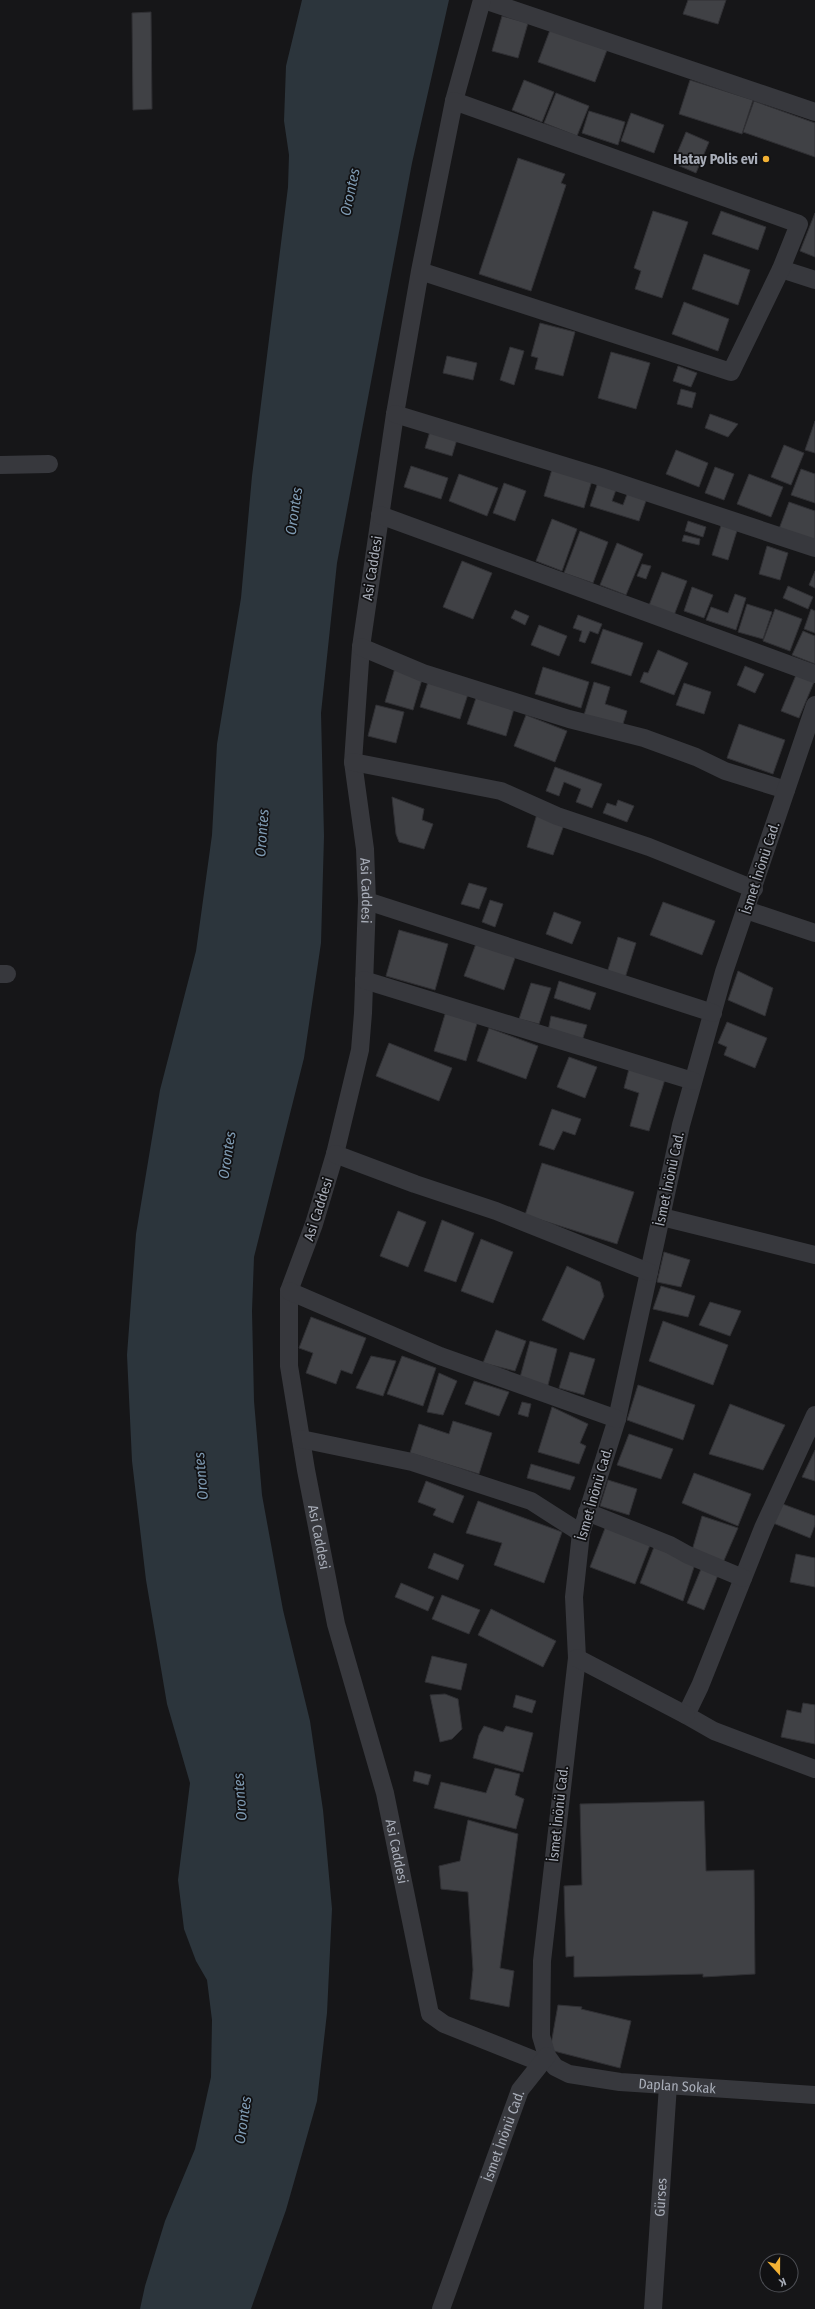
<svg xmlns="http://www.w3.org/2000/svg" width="815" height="2309" font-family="'Fira Sans Condensed',sans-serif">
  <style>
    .water { fill: #2c353c }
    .building { fill: #404145; stroke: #303034 }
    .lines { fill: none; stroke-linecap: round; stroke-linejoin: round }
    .minor { stroke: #37383d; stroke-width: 18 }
    .poi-dot { fill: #f2b134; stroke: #111113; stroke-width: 1.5 }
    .labels { text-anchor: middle; stroke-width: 3.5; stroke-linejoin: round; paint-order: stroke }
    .poi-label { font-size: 14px; font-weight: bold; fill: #a8adb8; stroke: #111113; text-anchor: end }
    .street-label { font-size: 14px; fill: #a8adb8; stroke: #111113 }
    .water-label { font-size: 15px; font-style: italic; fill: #7f9bb3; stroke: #111113 }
  </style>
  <rect width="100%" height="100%" fill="#161618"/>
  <path class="water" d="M302 0H449L412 163 337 563 321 713 324 836 321 943 304 1058 254 1257 252 1311 254 1401 262 1495 283 1610 310 1721 323 1810 332 1909 327 2013 317 2101 286 2210 251 2309H140L145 2286 165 2221 195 2149 211 2077 212 2020 207 1980 196 1961 184 1929 178 1880 190 1783 167 1704 146 1580 132 1461 127 1355 136 1234 160 1090 196 951 212 835 217 744 241 598 252 476 288 187 289 155 284 121 286 66Z"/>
  <path class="building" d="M688 0H726L718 24 683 14Z
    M151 12 152 109 133 110 132 13Z
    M502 16 528 23 518 58 492 51Z
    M550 30 607 50 595 82 538 62Z
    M524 80 554 92 542 122 512 110Z
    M690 80 753 100 742 134 679 114Z
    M556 93 589 106 577 136 544 123Z
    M754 101 815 123V157L743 132Z
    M589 111 625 122 618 145 582 133Z
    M631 113 664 125 654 153 621 141Z
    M686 132 709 142 696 173 673 163Z
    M518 158 565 174 561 183 566 185 531 291 479 274Z
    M653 211 688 222 662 298 635 289 641 271 634 268Z
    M721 211 766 227 758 250 712 234Z
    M815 213V257L800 251Z
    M704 254 750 270 738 305 692 289Z
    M684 302 729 319 718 351 672 334Z
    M540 323 575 332 563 376 535 369 538 358 531 356Z
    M510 347 524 351 514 385 500 380Z
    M611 352 650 363 636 409 598 398Z
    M447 356 477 363 473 380 443 373Z
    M678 366 697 373 691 387 673 381Z
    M681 389 696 393 692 408 677 404Z
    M710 414 738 424 728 437 705 428Z
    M815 421V453L805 450Z
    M431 428 458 436 452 456 425 448Z
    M784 445 804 453 791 485 771 477Z
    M676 450 708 463 699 487 666 474Z
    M411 466 448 478 441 499 404 487Z
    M553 466 593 477 584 508 544 496Z
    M715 467 734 474 724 500 705 493Z
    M801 469 815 474V503L791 495Z
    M459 474 498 488 487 516 449 501Z
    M749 474 783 487 771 517 737 504Z
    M599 479 618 484 612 501 623 505 629 489 648 495 639 521 590 506Z
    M504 483 526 491 515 521 493 513Z
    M789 502 815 511V540L779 529Z
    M552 519 577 529 562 571 536 561Z
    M723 519 739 524 728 560 712 555Z
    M688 521 706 527 703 537 685 531Z
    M580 531 608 542 593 583 564 573Z
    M684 535 700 539 699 545 682 541Z
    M617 543 643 554 626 595 600 585Z
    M767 546 788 553 780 580 759 574Z
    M462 561 492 573 473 619 443 607Z
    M642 564 651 566 646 579 637 576Z
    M815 571V588L809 585Z
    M662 572 687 581 673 618 648 608Z
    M788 586 813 597 808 609 783 598Z
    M692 587 713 595 704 618 684 611Z
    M735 594 746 598 736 630 706 620 711 607 728 613Z
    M747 604 772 612 763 639 738 632Z
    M775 609 802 619 790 651 763 641Z
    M811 609 815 611V633L804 629Z
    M515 610 529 616 525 625 511 618Z
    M578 615 602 624 598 634 590 631 585 643 579 641 582 631 573 628Z
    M539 625 567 636 559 656 531 645Z
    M603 629 643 643 631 676 591 663Z
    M803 631 815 636V664L792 655Z
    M658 650 688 663 674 695 640 682 644 672 648 673Z
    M745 666 764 674 755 693 737 685Z
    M543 667 589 682 581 708 535 694Z
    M395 668 423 676 413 710 385 702Z
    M796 675 814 682 799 718 781 711Z
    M429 679 469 691 460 719 420 707Z
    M594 682 610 687 605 704 627 711 622 727 584 715Z
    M684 683 711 692 704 714 676 705Z
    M476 698 514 709 506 736 467 724Z
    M376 705 404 712 396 743 368 736Z
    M526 715 567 731 555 762 514 746Z
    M739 724 785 740 773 774 727 758Z
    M555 767 602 784 592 808 576 802 581 789 564 782 559 796 546 791Z
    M392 797 424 809 422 820 433 824 424 849 399 842 396 834Z
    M618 800 634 806 627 822 603 813 607 803 616 806Z
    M537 814 565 822 553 855 527 847Z
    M469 883 487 888 479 909 461 904Z
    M490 900 503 904 495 927 482 922Z
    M663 902 715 921 702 955 650 935Z
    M554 912 581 922 572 944 546 934Z
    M399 930 448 944 435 990 386 976Z
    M618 937 636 943 625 978 607 973Z
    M477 941 516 955 504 990 464 976Z
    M738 971 773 988 765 1016 728 1000Z
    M559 981 596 993 590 1010 554 998Z
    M531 983 551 988 539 1024 519 1019Z
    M446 1011 478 1020 466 1061 434 1051Z
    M551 1016 587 1025 582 1041 548 1031Z
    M727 1022 767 1038 755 1068 724 1055 727 1047 718 1043Z
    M489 1028 538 1046 526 1079 477 1061Z
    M389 1043 452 1068 439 1101 376 1076Z
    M569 1057 597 1067 585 1098 557 1087Z
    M630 1065 666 1076 649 1131 630 1126 639 1093 624 1088Z
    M552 1109 581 1119 575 1135 563 1131 554 1150 539 1145Z
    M542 1163 634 1192 617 1244 525 1215Z
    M398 1211 426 1222 408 1267 380 1256Z
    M442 1220 474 1233 456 1282 424 1271Z
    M481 1239 513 1252 493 1303 461 1291Z
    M664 1252 690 1260 681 1287 657 1282Z
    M567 1266 600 1282 604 1296 584 1340 542 1320Z
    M661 1286 695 1296 688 1317 653 1309Z
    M710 1302 741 1311 730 1336 699 1325Z
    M311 1317 366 1338 352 1374 341 1370 336 1384 306 1373 313 1353 299 1348Z
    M663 1321 728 1345 713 1385 649 1361Z
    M496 1330 526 1341 515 1371 483 1363Z
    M530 1341 557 1349 547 1389 519 1381Z
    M570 1352 595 1359 584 1395 559 1388Z
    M371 1356 396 1361 383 1396 356 1388Z
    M402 1356 436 1368 423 1406 387 1394Z
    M439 1373 457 1381 443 1415 427 1412Z
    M474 1381 509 1392 499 1416 465 1404Z
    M638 1385 695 1405 683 1440 627 1420Z
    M522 1402 531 1404 528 1417 518 1414Z
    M730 1404 785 1425 763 1470 709 1454Z
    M552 1407 588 1424 580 1443 586 1446 579 1464 538 1452Z
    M453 1421 492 1433 479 1474 410 1453 419 1424 449 1434Z
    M629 1434 673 1449 661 1479 617 1465Z
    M815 1450V1481L802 1477Z
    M531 1464 575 1477 570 1490 527 1478Z
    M694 1473 751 1494 738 1526 682 1503Z
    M608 1480 637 1489 629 1515 600 1506Z
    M426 1481 464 1496 453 1523 433 1515 436 1509 418 1502Z
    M478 1501 562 1532 544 1583 494 1565 502 1543 466 1533Z
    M780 1503 815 1516V1525L810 1538 773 1523Z
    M702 1516 738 1528 722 1565 691 1554Z
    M607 1523 652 1540 635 1584 590 1567Z
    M654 1547 695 1564 683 1601 640 1583Z
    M434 1553 464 1565 458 1580 428 1568Z
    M796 1554 815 1558V1587L790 1582Z
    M701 1569 718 1575 704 1610 687 1603Z
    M401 1583 434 1597 428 1611 395 1597Z
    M442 1595 480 1610 469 1634 432 1619Z
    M491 1609 556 1641 543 1667 478 1635Z
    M432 1656 467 1664 461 1690 425 1682Z
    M445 1694 458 1699 462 1729 452 1739 440 1742 430 1695Z
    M516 1695 536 1701 532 1713 513 1707Z
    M803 1703 815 1705V1744L781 1737 787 1710 801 1713Z
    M484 1726 503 1732 506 1726 533 1733 523 1772 473 1758 479 1735Z
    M495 1768 520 1774 515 1795 524 1799 516 1829 434 1808 441 1782 486 1793Z
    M415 1771 431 1775 428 1785 413 1781Z
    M704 1801 706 1871 754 1870 755 1974 703 1977V1974L574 1977V1956L566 1957 564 1886 582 1885 580 1804Z
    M468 1820 518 1834 500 1968 514 1971 509 2007 470 1999 473 1970 468 1892 441 1889 439 1866 460 1861Z
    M558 2005 582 2007 581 2009 631 2021 620 2068 550 2050Z"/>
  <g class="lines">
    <g class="minor">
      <path d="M484 0 815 112"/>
      <path d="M454 101 482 0"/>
      <path d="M781 269 815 280"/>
      <path id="s1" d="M420 271 731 372 781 269 799 224 454 101 420 271 395 414 361 647 353 762 365 849 367 901 363 1013 360 1050 335 1154 314 1224 289 1291V1366L306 1470 336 1624 385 1793 430 2014 444 2024 542 2063"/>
      <path d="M395 414 601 477 815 548"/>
      <path d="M0 465 49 464"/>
      <path d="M380 515 815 674"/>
      <path d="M361 647 423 673 569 719 644 738 696 757 725 771 786 790"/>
      <path id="s2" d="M815 705 724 972 681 1125 617 1419 581 1533 574 1597 577 1658 542 1961 541 2036 547 2056 555 2067 569 2074 620 2082 815 2095"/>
      <path d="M353 762 501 791 557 816 649 847 754 889"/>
      <path d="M367 901 713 1013"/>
      <path d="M746 910 815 933"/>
      <path d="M0 974H7"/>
      <path d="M364 980 693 1081"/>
      <path d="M335 1154 415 1184 496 1211 649 1272"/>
      <path d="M662 1217 815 1255"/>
      <path d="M289 1291 440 1356 617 1419"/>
      <path d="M815 1415 763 1528 700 1686 686 1715 714 1731 815 1769"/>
      <path d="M301 1439 412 1462 531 1501 581 1533"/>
      <path d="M587 1512 670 1545 688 1555 743 1578"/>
      <path d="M577 1658 686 1715"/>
      <path id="s3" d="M441 2309 520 2090 547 2056"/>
      <path id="s4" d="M653 2309 668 2085"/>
    </g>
  </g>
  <circle class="poi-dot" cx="766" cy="159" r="4"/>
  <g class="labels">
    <g class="poi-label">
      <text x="758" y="164">Hatay Polis evi</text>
    </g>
    <g class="street-label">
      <text transform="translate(372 568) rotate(-81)" y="5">Asi Caddesi</text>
      <text transform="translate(760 868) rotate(-72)" y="5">İsmet İnönü Cad.</text>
      <text dy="5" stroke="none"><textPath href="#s1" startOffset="1655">Asi Caddesi</textPath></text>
      <text transform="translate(669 1179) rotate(-78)" y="5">İsmet İnönü Cad.</text>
      <text transform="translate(318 1209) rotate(-72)" y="5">Asi Caddesi</text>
      <text transform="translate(594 1494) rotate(-74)" y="5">İsmet İnönü Cad.</text>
      <text dy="5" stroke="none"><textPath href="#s1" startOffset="2315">Asi Caddesi</textPath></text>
      <text transform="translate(558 1814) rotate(-84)" y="5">İsmet İnönü Cad.</text>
      <text dy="5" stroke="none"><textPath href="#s1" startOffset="2639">Asi Caddesi</textPath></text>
      <text dy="5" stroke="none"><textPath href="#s2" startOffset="1526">Daplan Sokak</textPath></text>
      <text dy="5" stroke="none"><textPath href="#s3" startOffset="184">İsmet İnönü Cad.</textPath></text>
      <text dy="5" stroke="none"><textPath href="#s4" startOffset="112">Gürses</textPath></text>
    </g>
    <g class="water-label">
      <text transform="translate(350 192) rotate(-78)" y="5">Orontes</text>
      <text transform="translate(294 511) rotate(-82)" y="5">Orontes</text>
      <text transform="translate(262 833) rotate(-86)" y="5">Orontes</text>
      <text transform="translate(227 1155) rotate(-81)" y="5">Orontes</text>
      <text transform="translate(201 1476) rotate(-95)" y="5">Orontes</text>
      <text transform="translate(240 1797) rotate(-94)" y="5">Orontes</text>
      <text transform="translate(243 2120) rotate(-82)" y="5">Orontes</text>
    </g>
  </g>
  <g transform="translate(779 2273) rotate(159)"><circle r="19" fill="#111113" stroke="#4d4f55"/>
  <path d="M0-3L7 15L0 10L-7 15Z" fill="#f2b134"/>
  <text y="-6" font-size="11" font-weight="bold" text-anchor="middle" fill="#a8adb8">K</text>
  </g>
</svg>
